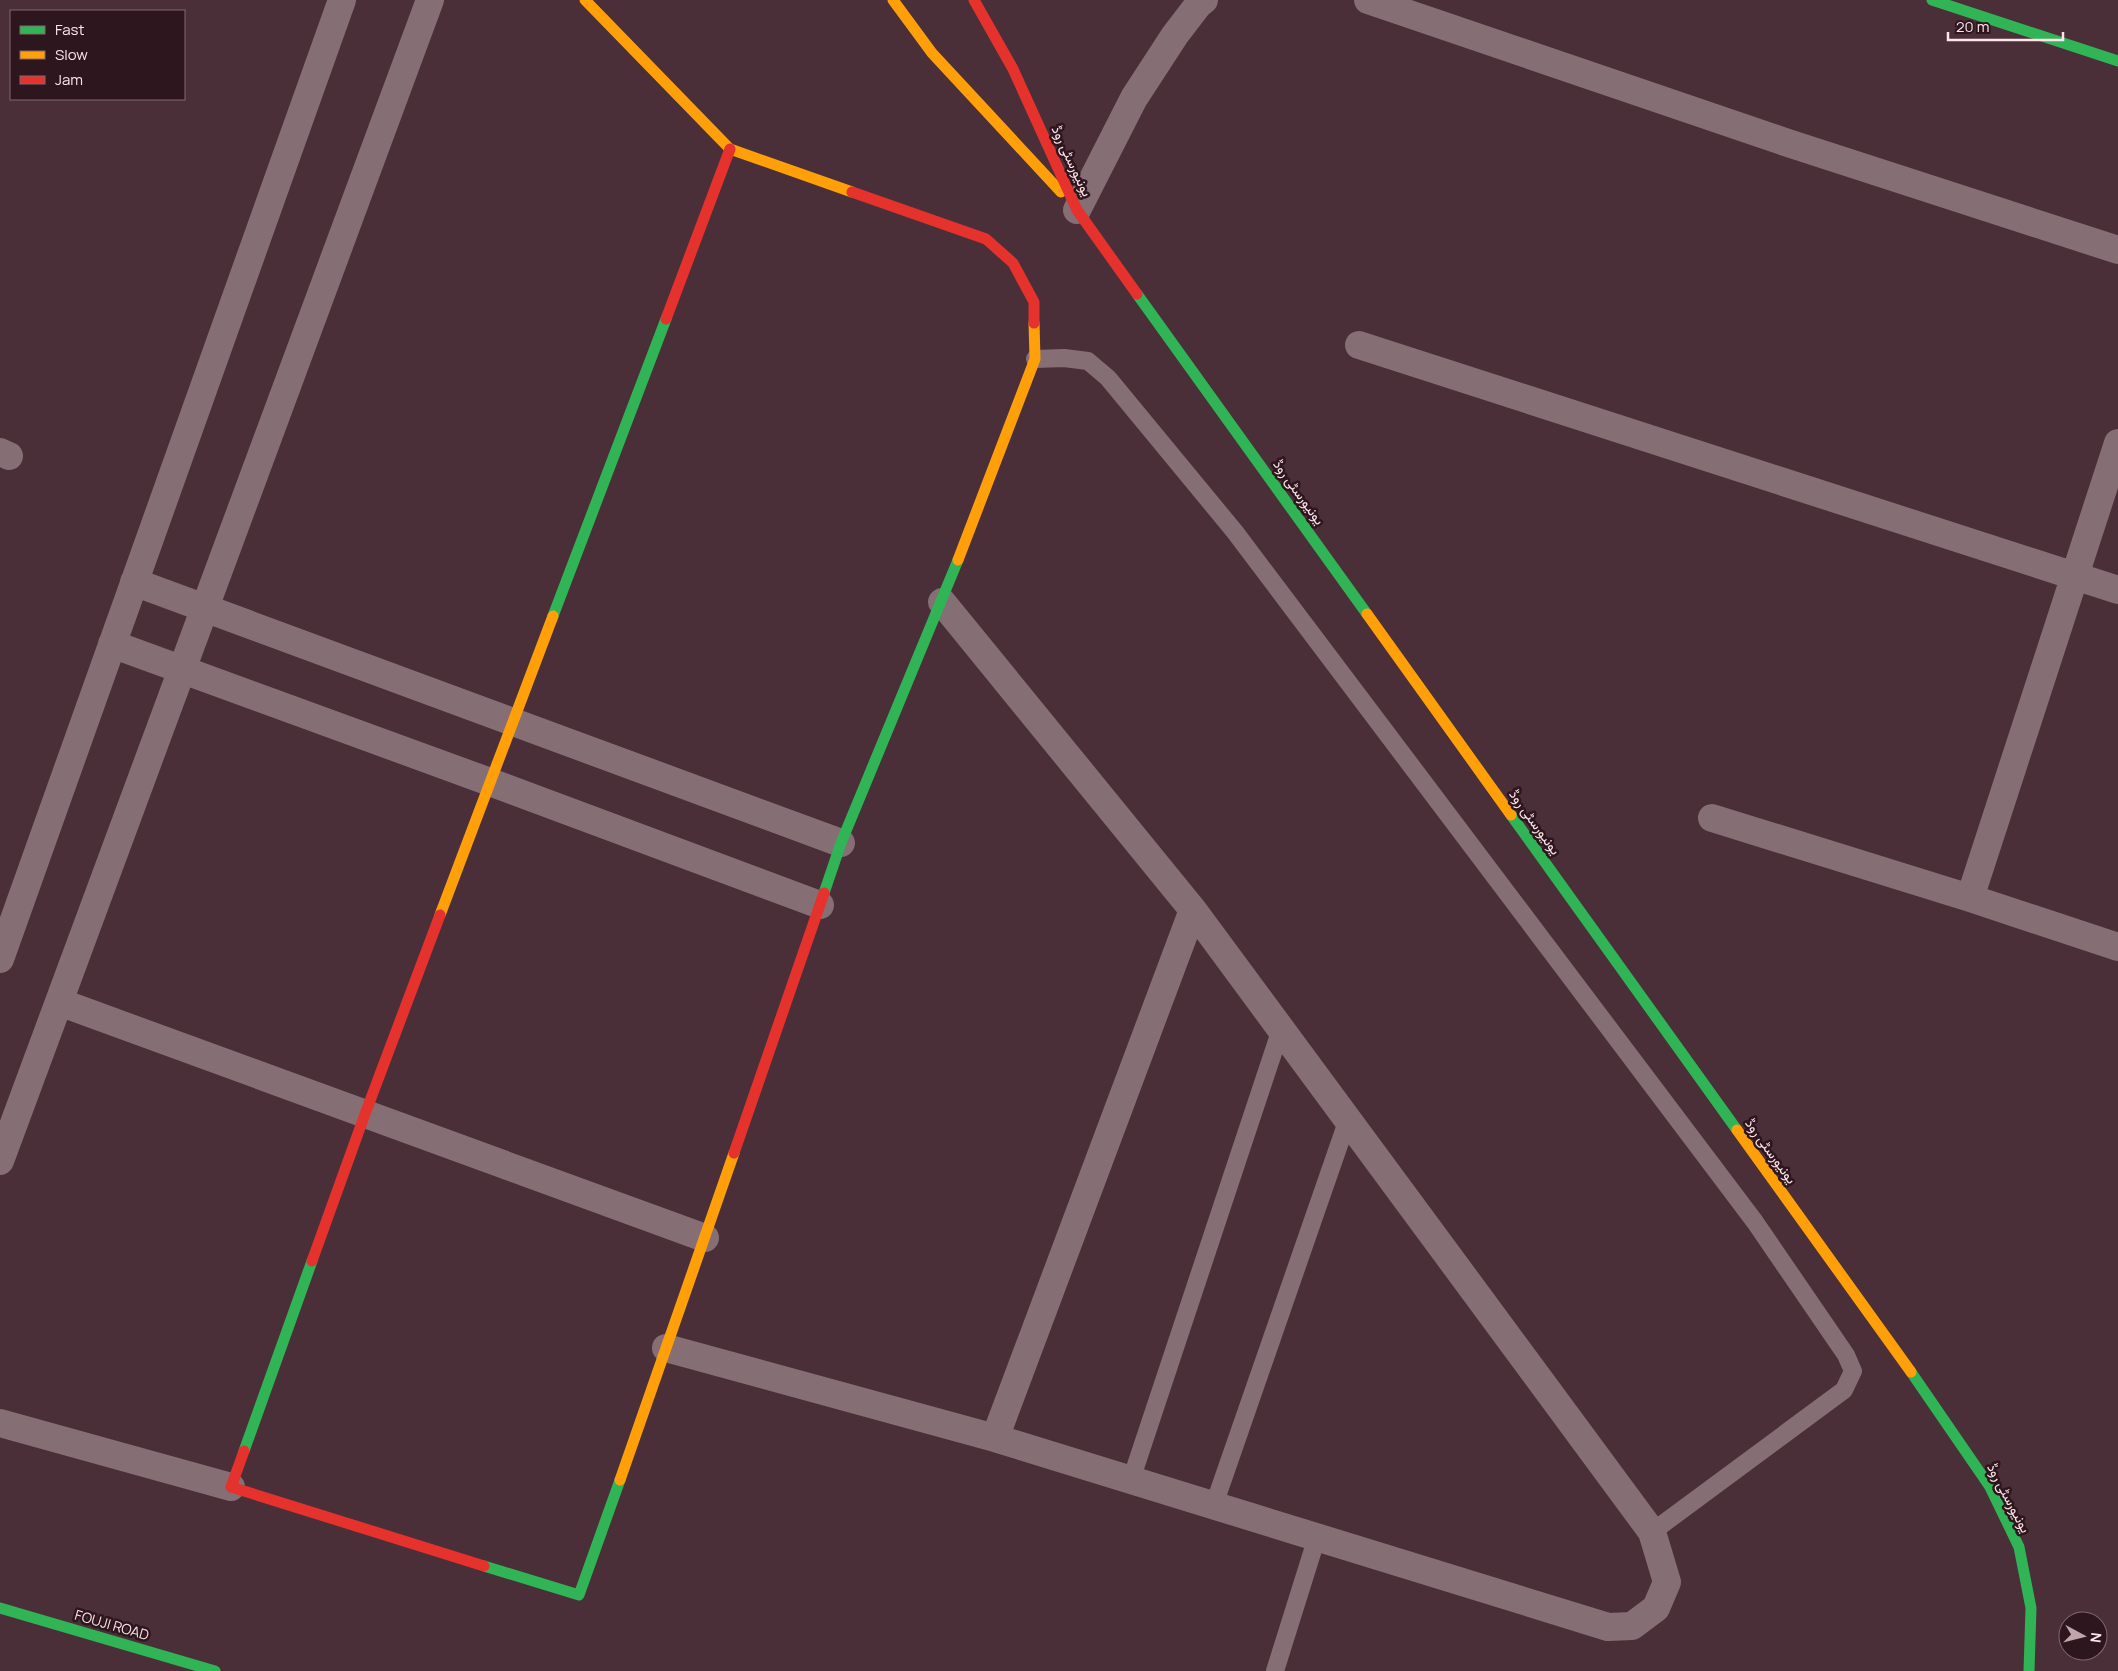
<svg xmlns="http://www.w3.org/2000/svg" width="2118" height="1671" font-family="Manrope,Vazirmatn,sans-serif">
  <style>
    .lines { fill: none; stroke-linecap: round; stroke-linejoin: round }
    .lane { stroke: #856f74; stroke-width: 18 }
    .street { stroke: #856f74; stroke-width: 28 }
    .fast { stroke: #30b455; stroke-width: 11 }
    .slow { stroke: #ff9f0a; stroke-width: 11 }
    .jam { stroke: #e5322d; stroke-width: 11 }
    .labels { text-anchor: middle; stroke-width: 5; stroke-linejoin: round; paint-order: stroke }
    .street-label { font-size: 14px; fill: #ffe4eb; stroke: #2d161d }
  </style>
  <rect width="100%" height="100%" fill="#4a2f38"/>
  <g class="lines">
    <path class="lane" d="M1035 359 1064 358 1088 361 1108 378 1235 532 1755 1222 1846 1355 1853 1371 1844 1390 1652 1532
      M1131 1480 1281 1029
      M1214 1505 1348 1119
      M1275 1671 1317 1537"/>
    <path class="street" d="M1368 0 1788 143 2118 250
      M1077 210 1134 98 1175 35 1198 5 1204 0
      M1359 345 2118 590
      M0 452 9 456
      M134 582 841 843
      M112 644 490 782 820 905
      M1712 818 1970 898 2118 947
      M1970 898 2118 443
      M0 959 342 0
      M59 1002 705 1238
      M0 1161 430 0
      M666 1348 995 1438 1608 1627 1632 1626 1656 1608 1667 1582 1652 1532 1193 910 942 602
      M0 1423 231 1487
      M995 1438 1193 910"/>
    <path class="fast" d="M1932 0 2118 61
      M1137 294 1367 614
      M553 616 666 319
      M1511 815 1737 1130
      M824 893 841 843 958 560
      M1911 1372 1990 1487 2019 1547 2031 1608 2029 1671
      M244 1451 312 1261
      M484 1566 579 1595 620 1480
      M0 1608 215 1671"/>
    <path class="slow" d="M585 0 730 149 852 192
      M893 0 932 53 1061 192
      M958 560 1035 359 1034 323
      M1367 614 1511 815
      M440 915 553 616
      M1737 1130 1911 1372
      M620 1480 734 1153"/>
    <path class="jam" d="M974 0 1013 69 1077 210 1137 294
      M852 192 986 239 1013 263 1034 302V323
      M666 319 730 149
      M734 1153 824 893
      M312 1261 365 1114 440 915
      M244 1451 231 1487 484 1566"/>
  </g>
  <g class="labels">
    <g class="street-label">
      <text transform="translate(1072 161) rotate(65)" y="5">یونیورسٹی روڈ</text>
      <text transform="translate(1299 492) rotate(54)" y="5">یونیورسٹی روڈ</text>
      <text transform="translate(1535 822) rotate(54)" y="5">یونیورسٹی روڈ</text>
      <text transform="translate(1771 1151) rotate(54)" y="5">یونیورسٹی روڈ</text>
      <text transform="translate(2009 1498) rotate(62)" y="5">یونیورسٹی روڈ</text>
      <text transform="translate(112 1625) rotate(16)" y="5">FOUJI ROAD</text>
    </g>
  </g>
  <rect x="10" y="10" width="175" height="90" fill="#2d161d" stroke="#81686f"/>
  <rect x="20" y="26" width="25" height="8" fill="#30b455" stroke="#81686f"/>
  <text x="55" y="35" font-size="15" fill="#ffe4eb">Fast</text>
  <rect x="20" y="51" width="25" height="8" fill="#ff9f0a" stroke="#81686f"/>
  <text x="55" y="60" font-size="15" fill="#ffe4eb">Slow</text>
  <rect x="20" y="76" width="25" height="8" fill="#e5322d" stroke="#81686f"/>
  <text x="55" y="85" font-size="15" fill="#ffe4eb">Jam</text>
  <g transform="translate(2083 1636) rotate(97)"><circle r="24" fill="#2d161d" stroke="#81686f"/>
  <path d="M0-4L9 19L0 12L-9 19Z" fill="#c0a5ac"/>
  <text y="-8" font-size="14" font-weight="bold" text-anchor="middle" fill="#ffe4eb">N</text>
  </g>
  <path d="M1948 32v8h115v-8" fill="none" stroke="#ffe4eb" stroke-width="2.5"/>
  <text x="1956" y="32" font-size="15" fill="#ffe4eb" stroke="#2d161d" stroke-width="4" paint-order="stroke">20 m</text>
</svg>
